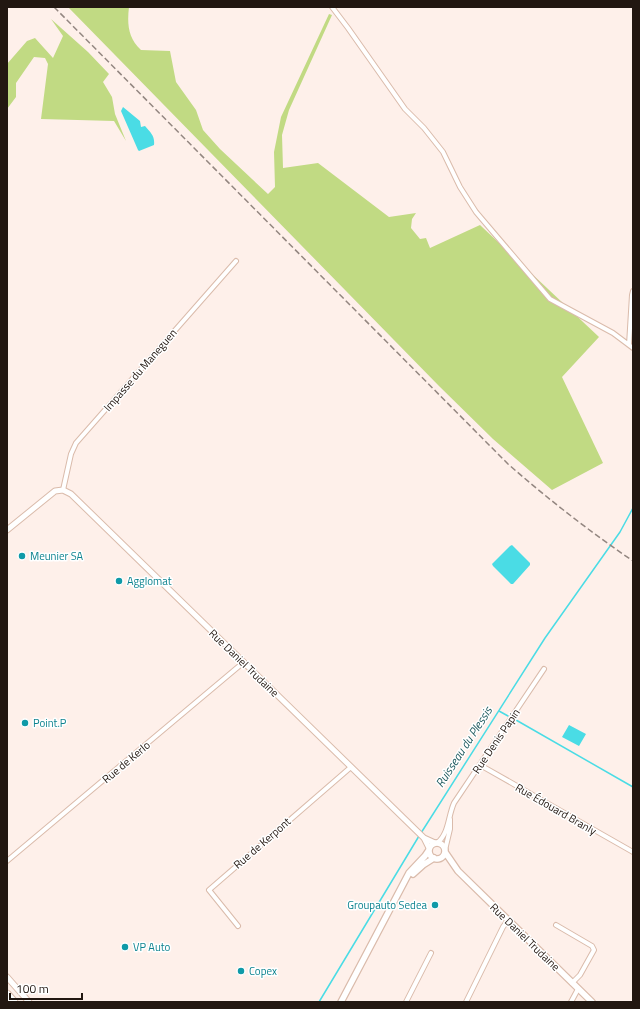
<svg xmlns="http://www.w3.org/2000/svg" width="640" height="1009" font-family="'Titillium Web',sans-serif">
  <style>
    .green { fill: #c1da83 }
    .water { fill: #4adce5 }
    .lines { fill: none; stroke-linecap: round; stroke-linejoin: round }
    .stream { stroke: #4adce5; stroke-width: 1.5 }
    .minor-casing { stroke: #dabbab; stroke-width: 6 }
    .tertiary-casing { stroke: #dabbab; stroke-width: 7 }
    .secondary-casing { stroke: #dabbab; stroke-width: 8 }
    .trunk-casing { stroke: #dabbab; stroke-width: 9 }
    .minor { stroke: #fff; stroke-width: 4 }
    .tertiary { stroke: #fff; stroke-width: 5 }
    .secondary { stroke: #fff; stroke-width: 5.5 }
    .trunk { stroke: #fff; stroke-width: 7 }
    .rail { stroke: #938680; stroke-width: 1.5; stroke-dasharray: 6 3; stroke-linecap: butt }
    .culture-dot { fill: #0f9aa8; stroke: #fff; stroke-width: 1.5 }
    .labels { text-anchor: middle; stroke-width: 3; stroke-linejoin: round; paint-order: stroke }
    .street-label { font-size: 11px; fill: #221711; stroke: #fff }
    .culture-label { font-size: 11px; fill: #0d838f; stroke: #fff; text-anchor: start }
    .water-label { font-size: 12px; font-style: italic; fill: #225d61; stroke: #fff }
  </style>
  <rect width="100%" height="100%" fill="#fef0ea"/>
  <path class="green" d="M68 7H129C127 24 128 38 141 50L170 51 176 82 196 110 203 130 220 149 268 194 275 187 274 152 281 117 329 14 332 15 289 110 282 135 283 168 318 163 389 217 416 213 412 219 411 228 420 239 426 238 430 248 480 225 599 337 562 377 603 463 552 490 493 439 439 386Z
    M51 19 88 52 109 74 103 82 112 97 115 114 126 141 114 121 41 119 48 64 45 58 34 57 16 83V97L7 109V64L27 41 35 38 53 58 63 36Z"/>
  <path class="water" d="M123 107 140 121 141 127 145 126C151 133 155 136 154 145L139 151 138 150 121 111Z
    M512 545 530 563V565L513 584H511L493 566 492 564 510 546Z
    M569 725 586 734 579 746 562 737Z"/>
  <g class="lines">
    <path class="stream" d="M499 711 508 716
      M516 720 633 787
      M421 833 545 638 620 532 633 508
      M319 1002 419 836"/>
    <g class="minor-casing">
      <path id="minor" d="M332 7 348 28 405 109 424 128 443 152 460 187 476 212 550 299 613 333 633 348
        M629 345 632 295 633 291
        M63 490 71 454 76 443 236 261
        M480 765 633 852
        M437 843C449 834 448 816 454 803L544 669
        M445 850 450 829V819
        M7 861 244 662
        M556 925 592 946 594 950 580 975 572 983
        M238 926 209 890 351 767
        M406 1002 431 953
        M466 1002 503 927 508 920
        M571 1002 578 989"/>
    </g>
    <g class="tertiary-casing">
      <path id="tertiary" d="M7 530 55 491 63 490 71 494 424 838 429 848
        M424 838 435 843
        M7 977 29 1002"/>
    </g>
    <g class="secondary-casing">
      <path id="secondary" d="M429 851a8 8 0 1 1 16 0a8 8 0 1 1-16 0Z
        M445 852 458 871 592 1002
        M413 874 423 865 434 858
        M341 1002 409 873 425 856 429 850"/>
    </g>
    <g class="trunk-casing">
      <path id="trunk" d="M7 994 14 1002"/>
    </g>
    <use href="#minor" class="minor"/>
    <use href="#tertiary" class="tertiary"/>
    <use href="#secondary" class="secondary"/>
    <use href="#trunk" class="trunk"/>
    <path class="rail" d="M54 7 508 464C548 499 589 531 633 561"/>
  </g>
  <g class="culture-dot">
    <circle cx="22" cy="556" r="4"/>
    <circle cx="119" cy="581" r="4"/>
    <circle cx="25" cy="723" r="4"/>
    <circle cx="435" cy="905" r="4"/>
    <circle cx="125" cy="947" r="4"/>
    <circle cx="241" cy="971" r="4"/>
  </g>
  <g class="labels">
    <g class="street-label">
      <text transform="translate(140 370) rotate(-49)" y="4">Impasse du Maneguen</text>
      <text transform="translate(244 663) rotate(44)" y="4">Rue Daniel Trudaine</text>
      <text transform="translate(496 741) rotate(-56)" y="4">Rue Denis Papin</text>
      <text transform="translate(126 762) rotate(-40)" y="4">Rue de Kerlo</text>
      <text transform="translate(556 809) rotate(30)" y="4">Rue Édouard Branly</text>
      <text transform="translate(262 843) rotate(-41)" y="4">Rue de Kerpont</text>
      <text transform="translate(525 937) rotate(44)" y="4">Rue Daniel Trudaine</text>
    </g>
    <g class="culture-label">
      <text x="30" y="560">Meunier SA</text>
      <text x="127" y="585">Agglomat</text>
      <text x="33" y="727">Point.P</text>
      <text x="427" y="909" text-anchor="end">Groupauto Sedea</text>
      <text x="133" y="951">VP Auto</text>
      <text x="249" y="975">Copex</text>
    </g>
    <g class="water-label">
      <text transform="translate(464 747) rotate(-57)" y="4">Ruisseau du Plessis</text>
    </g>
  </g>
  <rect width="640" height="1009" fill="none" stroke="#221711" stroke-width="16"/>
  <path d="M10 993v6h72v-6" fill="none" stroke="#221711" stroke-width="2"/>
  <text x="16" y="993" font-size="12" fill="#221711" stroke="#ffffff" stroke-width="3" paint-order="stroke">100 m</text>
</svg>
